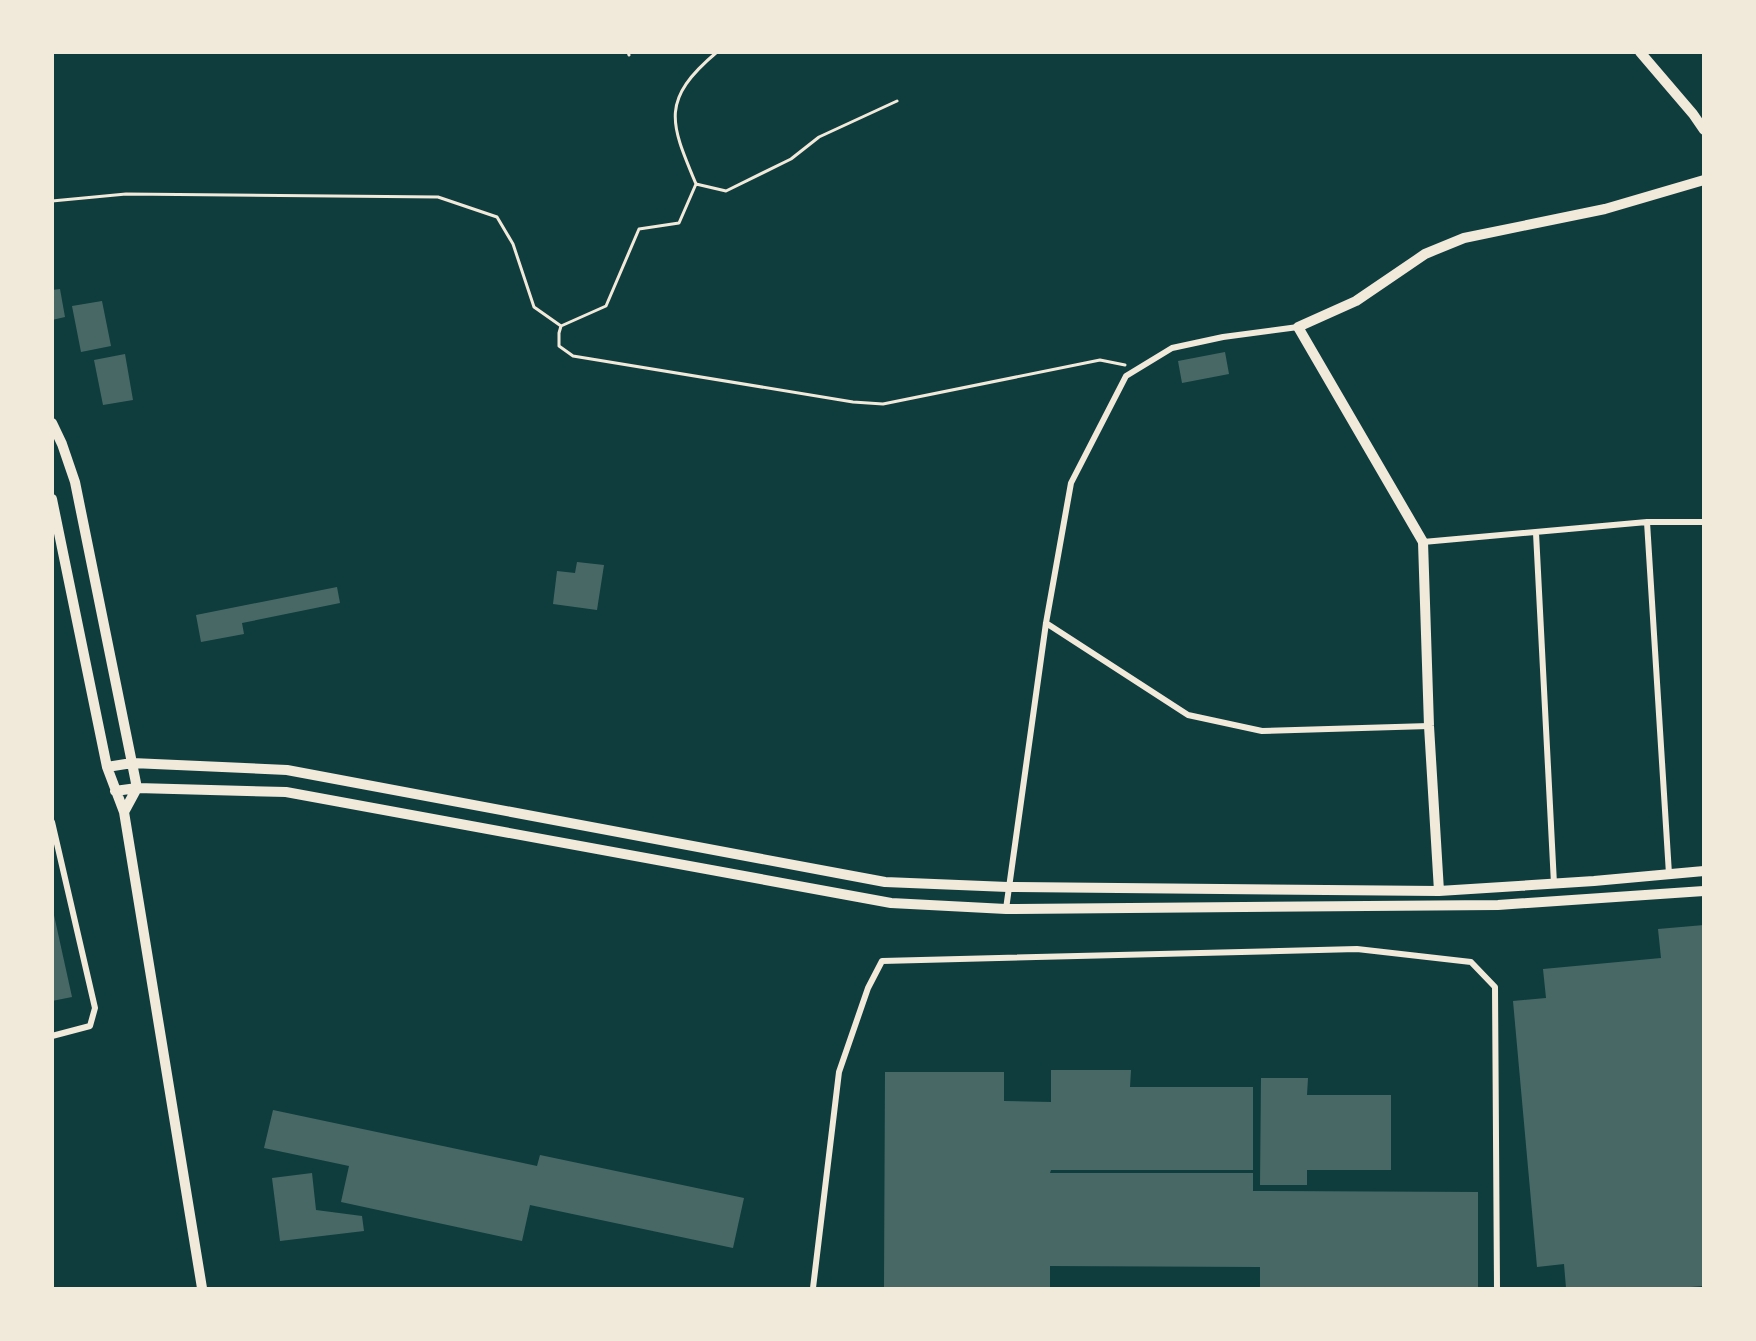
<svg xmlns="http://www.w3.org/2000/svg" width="1756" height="1341" font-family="'Varela Round',sans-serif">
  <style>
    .building { fill: #486865 }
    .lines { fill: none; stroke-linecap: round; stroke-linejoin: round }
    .path { stroke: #f1e9da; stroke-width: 3 }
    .minor { stroke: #f1e9da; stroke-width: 6 }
    .tertiary { stroke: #f1e9da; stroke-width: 10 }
  </style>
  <rect width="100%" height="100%" fill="#0f3d3e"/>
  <path class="building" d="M60 289 65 317 52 320V290Z
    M102 301 111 346 81 352 72 306Z
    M1225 352 1229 374 1182 383 1178 361Z
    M125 354 133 400 103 405 94 360Z
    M577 562 604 565 597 610 553 604 557 571 575 573Z
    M337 587 340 603 242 623 244 634 201 642 196 615Z
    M52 906 72 997 52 1001Z
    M1704 925V1286L1677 1288H1566L1564 1264 1537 1267 1513 1001 1546 998 1543 969 1661 958 1658 929Z
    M1051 1070H1131L1130 1087H1253V1170H1051L1050 1173H1253V1191L1478 1192V1288H1260V1267L1050 1266V1288H884L885 1072H1004V1101L1051 1102Z
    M1261 1078H1308L1307 1095H1391V1170H1307V1185H1260Z
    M273 1110 537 1166 540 1155 744 1198 733 1248 530 1205 522 1241 341 1202 349 1166 264 1148Z
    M312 1173 316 1210 362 1216 364 1231 280 1241 272 1178Z"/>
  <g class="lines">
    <path class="path" d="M628 52 629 55
      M717 52C660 100 670 122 696 184L679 223 639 229 606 306 561 326 559 333V346L573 356 853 402 883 404 1100 360 1125 365
      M696 184 726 191 791 159 819 137 897 101
      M52 201 126 194 438 197 497 217 513 244 534 307 561 326"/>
    <path class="minor" d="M1647 522 1669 874
      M1536 533 1554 884
      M1423 542 1647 522H1704
      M1046 623 1188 715 1262 731 1429 726
      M52 822 95 1008 90 1026 52 1036
      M1006 909 1046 623 1071 483 1126 376 1172 348 1223 337 1298 327
      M813 1288 839 1072 868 988 882 961 1357 949 1471 962 1495 987 1497 1288"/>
    <path class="tertiary" d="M1640 52 1693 114 1704 130
      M52 423 62 444 75 482 132 763 137 788 124 812
      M52 499 107 767 124 812 202 1288
      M107 767 132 763 287 770 885 882 1008 887 1439 891 1594 881 1704 871
      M115 791 137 788 286 792 891 903 1006 909 1498 905 1704 891
      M1439 891 1429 726 1423 542 1298 327 1356 301 1425 254 1464 238 1605 209 1704 180"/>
  </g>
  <rect width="1756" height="1341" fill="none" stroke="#f1e9da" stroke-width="108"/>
</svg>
